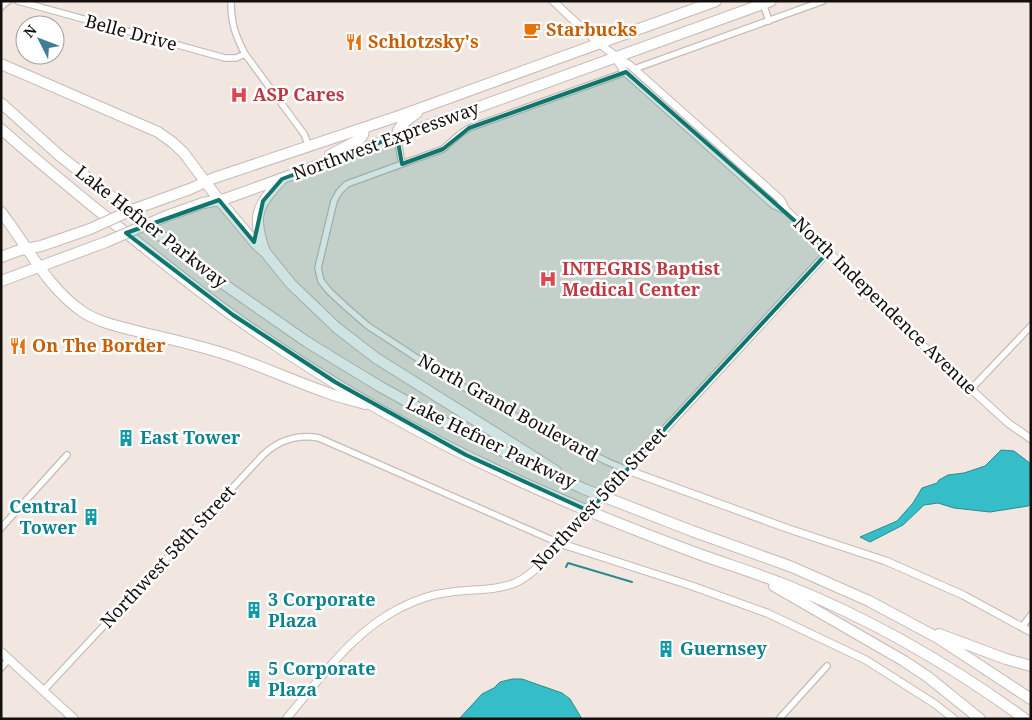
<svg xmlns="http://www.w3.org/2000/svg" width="1032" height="720" font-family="'Noto Serif',serif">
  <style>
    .water { fill: #35bec8; stroke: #2b8a90 }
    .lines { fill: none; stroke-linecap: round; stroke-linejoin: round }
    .stream { stroke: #2b8a90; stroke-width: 2 }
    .minor-casing { stroke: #c6bbb6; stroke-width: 8 }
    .tertiary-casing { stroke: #c6bbb6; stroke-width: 9 }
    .secondary-casing { stroke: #c6bbb6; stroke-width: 10 }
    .trunk-casing { stroke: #c6bbb6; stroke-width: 12 }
    .motorway-casing { stroke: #c6bbb6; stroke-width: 12 }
    .minor { stroke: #fff; stroke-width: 5.5 }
    .tertiary { stroke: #fff; stroke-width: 7 }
    .secondary { stroke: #fff; stroke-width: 8 }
    .trunk { stroke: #fff; stroke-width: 10 }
    .motorway { stroke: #fff; stroke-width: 10 }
    .tertiary-bridge-casing { stroke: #c6bbb6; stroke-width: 9; stroke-linecap: butt }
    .trunk-bridge-casing { stroke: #c6bbb6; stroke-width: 12; stroke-linecap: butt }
    .tertiary-bridge { stroke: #fff; stroke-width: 7 }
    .trunk-bridge { stroke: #fff; stroke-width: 10 }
    .marked { fill: #0f766e; fill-opacity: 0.2; stroke: #0f766e; stroke-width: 4; stroke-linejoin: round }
    .labels { text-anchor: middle; stroke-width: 5; stroke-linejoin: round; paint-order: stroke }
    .food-label { font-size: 18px; font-weight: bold; fill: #c56008; stroke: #fff; text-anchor: start }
    .street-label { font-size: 18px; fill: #130f0d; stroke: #fff }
    .health-label { font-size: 18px; font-weight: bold; fill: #be3a42; stroke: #fff; text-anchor: start }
    .culture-label { font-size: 18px; font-weight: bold; fill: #0d838f; stroke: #fff; text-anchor: start }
  </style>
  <rect width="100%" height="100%" fill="#f1e6e0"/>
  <path class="water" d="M1001 450 1014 451 1031 464V504L1028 506 990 512 954 508 938 503 924 505 903 525 870 542 860 537 897 521 913 503 922 488 937 483 939 480 948 475 964 473 985 466Z
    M512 679H522L562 693 570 699 582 719H459L482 694 494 688 500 682Z"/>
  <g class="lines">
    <path class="stream" d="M566 567 568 563 632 582"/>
    <g class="minor-casing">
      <path id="minor" d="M18 1 225 58H236L245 54
        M231 1C231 23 235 35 245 54L304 134 309 146
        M763 3 769 21
        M1 7 8 1
        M634 69 823 1
        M626 72 469 128 460 134 443 149 347 184 339 192 334 201 318 268 321 281 329 291 345 306 368 326 446 377 509 413 608 462 627 470
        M397 136 402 164
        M971 389 1031 326
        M1 528 67 455
        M1022 627 1031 615
        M1 668 9 659
        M43 691 263 455C279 440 297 434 319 438L559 543
        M779 719 827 666"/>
    </g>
    <g class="tertiary-casing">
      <path id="tertiary" d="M553 1C578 24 602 49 631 66L781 200 786 210
        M615 57 624 71 774 205 786 210 817 239 879 305 917 340 1008 423 1031 439
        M627 470 789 529 886 561 963 595 1031 632
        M618 480 829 251
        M559 543 692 586 767 613 866 660 935 704 954 719
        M286 719C321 678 352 632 400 608 415 600 434 594 451 592 472 589 495 591 515 583 539 572 555 547 573 528"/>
    </g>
    <g class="secondary-casing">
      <path id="secondary" d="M1 652 74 719"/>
    </g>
    <g class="trunk-casing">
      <path id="trunk" d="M397 136C397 125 409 119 417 113
        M330 155 360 139 363 135 364 128
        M132 210 190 189 214 178 402 115 716 1
        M164 217 203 203 225 199 771 1
        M1 257 20 250 41 246 90 229
        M1 281 106 242"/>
    </g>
    <g class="motorway-casing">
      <path id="motorway" d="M1 64 158 132 172 142 183 152 219 200 256 244 266 253 291 284 337 328 376 358 556 471
        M1 103 60 156 215 278 307 342 379 386 460 431 584 489 692 531 792 567 869 601 938 638 1031 699
        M1 129C37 161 74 191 111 221 150 252 189 284 229 313 317 376 415 433 513 478 573 506 634 530 696 553 726 564 756 573 786 585 871 619 951 665 1025 719
        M1 212C27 245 47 288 83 312 100 323 121 327 140 332 169 339 197 345 225 354 259 365 291 380 325 392 338 397 352 400 365 404
        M265 252C252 216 256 207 282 179
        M774 586 904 661 928 677 980 719
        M939 634 1006 659 1031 666"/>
    </g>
    <use href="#minor" class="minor"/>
    <use href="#tertiary" class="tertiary"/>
    <use href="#secondary" class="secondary"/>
    <use href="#trunk" class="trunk"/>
    <use href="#motorway" class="motorway"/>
    <g class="tertiary-bridge-casing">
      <path id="tertiary-bridge" d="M573 528 618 480"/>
    </g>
    <g class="trunk-bridge-casing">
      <path id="trunk-bridge" d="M90 229 132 210
        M106 242 164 217"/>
    </g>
    <use href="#tertiary-bridge" class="tertiary-bridge"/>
    <use href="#trunk-bridge" class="trunk-bridge"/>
  </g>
  <path class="marked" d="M626 72 829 251 589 511 466 455 335 382 233 315 126 233 219 200 254 242 263 201 282 179 397 136 402 164 443 149 469 128Z"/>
  <defs>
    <g id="cafe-bare" transform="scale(1.35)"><path d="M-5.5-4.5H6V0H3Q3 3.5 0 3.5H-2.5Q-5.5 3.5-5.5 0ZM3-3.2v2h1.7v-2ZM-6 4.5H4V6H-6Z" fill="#e8710a" stroke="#fff" stroke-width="2.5" paint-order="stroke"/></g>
    <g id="restaurant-bare" transform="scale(1.35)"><path d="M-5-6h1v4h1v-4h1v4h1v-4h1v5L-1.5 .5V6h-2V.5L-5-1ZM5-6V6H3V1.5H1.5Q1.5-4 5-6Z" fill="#e8710a" stroke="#fff" stroke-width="2.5" paint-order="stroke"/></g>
    <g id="hospital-bare" transform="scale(1.35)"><path d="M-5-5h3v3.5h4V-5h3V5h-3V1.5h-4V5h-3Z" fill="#e0444e" stroke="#fff" stroke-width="2.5" paint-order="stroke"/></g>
    <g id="building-bare" transform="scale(1.35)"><path d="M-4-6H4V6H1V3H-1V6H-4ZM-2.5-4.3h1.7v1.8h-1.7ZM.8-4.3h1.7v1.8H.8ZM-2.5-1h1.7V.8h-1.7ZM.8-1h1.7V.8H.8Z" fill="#0f9aa8" stroke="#fff" stroke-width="2.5" paint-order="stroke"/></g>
  </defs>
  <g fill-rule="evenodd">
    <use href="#cafe-bare" x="532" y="30"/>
    <use href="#restaurant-bare" x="354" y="42"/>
    <use href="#hospital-bare" x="239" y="95"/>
    <use href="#hospital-bare" x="548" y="279"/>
    <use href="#restaurant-bare" x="18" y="346"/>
    <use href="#building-bare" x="126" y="438"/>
    <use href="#building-bare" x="91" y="517"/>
    <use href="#building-bare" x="254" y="610"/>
    <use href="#building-bare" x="666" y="649"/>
    <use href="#building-bare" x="254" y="679"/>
  </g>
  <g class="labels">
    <g class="food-label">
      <text x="546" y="36">Starbucks</text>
      <text x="368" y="48">Schlotzsky's</text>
      <text x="32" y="352">On The Border</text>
    </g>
    <g class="street-label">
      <text transform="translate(131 33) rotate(15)" y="6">Belle Drive</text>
      <text transform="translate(386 141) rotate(-20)" y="6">Northwest Expressway</text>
      <text transform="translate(151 227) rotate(38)" y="6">Lake Hefner Parkway</text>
      <text transform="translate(885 306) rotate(44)" y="6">North Independence Avenue</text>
      <text transform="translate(508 408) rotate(29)" y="6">North Grand Boulevard</text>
      <text transform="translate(491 443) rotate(26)" y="6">Lake Hefner Parkway</text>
      <text transform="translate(599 499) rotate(-47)" y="6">Northwest 56th Street</text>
      <text transform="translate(168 557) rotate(-47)" y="6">Northwest 58th Street</text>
    </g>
    <g class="health-label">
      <text x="253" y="101">ASP Cares</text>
      <text x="562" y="275">INTEGRIS Baptist<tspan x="562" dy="21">Medical Center</tspan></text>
    </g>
    <g class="culture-label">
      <text x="140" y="444">East Tower</text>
      <text x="77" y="513" text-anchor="end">Central<tspan x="77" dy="21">Tower</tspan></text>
      <text x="268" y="606">3 Corporate<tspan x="268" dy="21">Plaza</tspan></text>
      <text x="680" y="655">Guernsey</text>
      <text x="268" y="675">5 Corporate<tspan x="268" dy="21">Plaza</tspan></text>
    </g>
  </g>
  <rect width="1032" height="720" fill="none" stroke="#130f0d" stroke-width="5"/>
  <g transform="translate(40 40) rotate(312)"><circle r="24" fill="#ffffff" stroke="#a19f9e"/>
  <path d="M0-4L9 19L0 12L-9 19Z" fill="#407d94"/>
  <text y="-8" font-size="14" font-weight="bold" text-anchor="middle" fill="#130f0d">N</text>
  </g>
</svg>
